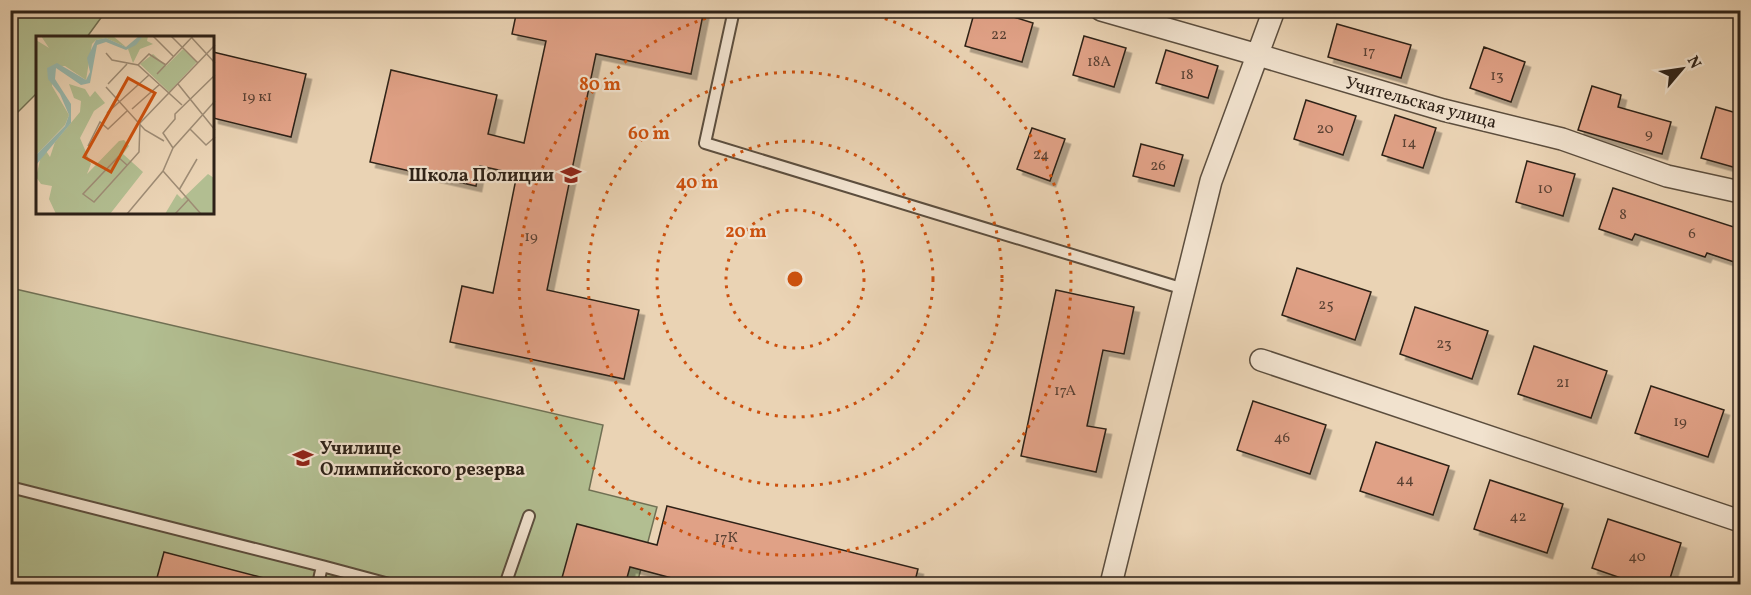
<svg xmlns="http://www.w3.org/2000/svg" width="1751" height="595" font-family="Vollkorn,serif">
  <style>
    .green { fill: #b2be91; stroke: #707054; stroke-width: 1.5 }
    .building { fill: #e0a186; stroke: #2d2117; stroke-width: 1.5; filter: url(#shadow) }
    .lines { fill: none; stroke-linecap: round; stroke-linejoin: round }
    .service-casing { stroke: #5c4e3e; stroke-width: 14 }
    .minor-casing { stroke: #5c4e3e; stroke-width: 24 }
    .service { stroke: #f1e2ce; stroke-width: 10 }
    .minor { stroke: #f1e2ce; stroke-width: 21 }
    .ring { fill: none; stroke: #cc510e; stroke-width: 3; stroke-dasharray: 3 6 }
    .labels { text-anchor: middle; stroke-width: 4.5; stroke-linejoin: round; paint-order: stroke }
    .number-label { font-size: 15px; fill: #5a4133 }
    .street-label { font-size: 18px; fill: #2d2117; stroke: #f1e2ce }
    .poi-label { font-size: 18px; font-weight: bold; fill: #2d2117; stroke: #f1e2ce; text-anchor: end }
    .inset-road { fill: none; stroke: #9e8c75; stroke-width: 1.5 }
    .view { fill: #cc510e; fill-opacity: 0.15; stroke: #cc510e; stroke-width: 3 }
    .inset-edge { fill: none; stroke: #2d2117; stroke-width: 3 }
    .centre { fill: #cc510e; stroke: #f1e2ce; stroke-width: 3 }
    .ring-label { font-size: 18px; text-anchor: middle; font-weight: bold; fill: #cc510e; stroke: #f1e2ce; stroke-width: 4.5; stroke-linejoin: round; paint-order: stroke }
  </style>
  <defs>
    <filter id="shadow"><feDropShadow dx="5.5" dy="5.5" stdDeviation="0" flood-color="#0004"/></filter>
  </defs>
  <rect width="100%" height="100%" fill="#ead3b4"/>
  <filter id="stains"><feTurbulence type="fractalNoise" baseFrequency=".00333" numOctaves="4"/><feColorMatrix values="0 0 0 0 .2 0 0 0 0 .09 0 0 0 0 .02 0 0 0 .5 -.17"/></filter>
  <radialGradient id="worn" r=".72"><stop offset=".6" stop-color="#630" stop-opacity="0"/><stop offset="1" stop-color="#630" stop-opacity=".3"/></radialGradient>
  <path class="green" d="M11 10 106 11 87 37 38 38 37 93 11 119Z
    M11 288 603 425 589 490 657 507 637 584H11Z"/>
  <path class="building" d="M517 10H704L691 74 596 54 547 290 639 310 624 379 450 342 462 286 493 293 517 174 480 166 476 186 370 162 391 70 497 95 488 134 524 143 546 41 512 34Z
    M975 10H991L1033 23 1022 62 965 46Z
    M1337 24 1411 45 1401 78 1328 57Z
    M1084 36 1126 48 1114 87 1073 75Z
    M1484 47 1525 62 1511 102 1470 88Z
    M1166 50 1218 66 1208 98 1156 83Z
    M213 52 306 74 291 137 213 118Z
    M1592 86 1621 95 1618 107 1671 122 1662 154 1578 130Z
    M1306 100 1356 116 1343 155 1294 139Z
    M1716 107 1740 114V169L1701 158Z
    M1395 115 1436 128 1423 168 1382 155Z
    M1032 128 1065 139 1050 181 1017 169Z
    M1141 144 1183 155 1174 186 1133 176Z
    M1527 161 1575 174 1563 216 1516 202Z
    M1613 188 1740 229V264L1707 253 1705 257 1635 234 1632 240 1599 229Z
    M1297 268 1371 292 1355 340 1282 315Z
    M1056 290 1134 307 1124 354 1103 350 1087 426 1106 429 1096 472 1021 456Z
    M1415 307 1488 331 1472 379 1400 354Z
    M1534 346 1607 371 1591 418 1518 394Z
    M1651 386 1724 410 1708 457 1635 433Z
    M1253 401 1326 425 1310 474 1237 450Z
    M1376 442 1449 466 1433 515 1360 491Z
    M1490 480 1563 504 1547 553 1474 529Z
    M667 506 918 569 914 585H698L630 567 625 585H560L577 524 657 545Z
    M1608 519 1681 543 1668 585H1641L1592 568Z
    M164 552 264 578 263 585H155Z"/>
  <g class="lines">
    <g class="service-casing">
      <path id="service" d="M734 10 705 143 1184 289
        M10 487 322 566 318 584
        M322 566 389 584
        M503 584 506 582 529 516"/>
    </g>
    <g class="minor-casing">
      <path id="minor" d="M1101 10 1258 55 1443 110 1562 139 1667 176 1740 192
        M1261 360 1740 521
        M1111 584 1211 181 1274 10"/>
    </g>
    <use href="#service" class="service"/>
    <use href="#minor" class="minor"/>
  </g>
  <g class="ring">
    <circle cx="795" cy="279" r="69"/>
    <circle cx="795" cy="279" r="138"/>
    <circle cx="795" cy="279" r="207"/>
    <path d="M859 11A276 276 0 1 1 731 11"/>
  </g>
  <defs>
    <g id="school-bare" transform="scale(1.62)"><path d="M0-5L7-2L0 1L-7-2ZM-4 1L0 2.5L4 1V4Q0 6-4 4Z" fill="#8f2418" stroke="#f1e2ce" stroke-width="2.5" paint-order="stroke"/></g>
    <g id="university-bare" transform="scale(1.62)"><path d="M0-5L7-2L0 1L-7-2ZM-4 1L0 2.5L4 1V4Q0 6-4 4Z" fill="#8f2418" stroke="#f1e2ce" stroke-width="2.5" paint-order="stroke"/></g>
  </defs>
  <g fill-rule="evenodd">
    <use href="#school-bare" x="571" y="175"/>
    <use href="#university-bare" x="303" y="458"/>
  </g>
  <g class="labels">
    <g class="number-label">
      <text x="999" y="39">22</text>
      <text x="1369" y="56">17</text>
      <text x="1099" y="66">18А</text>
      <text x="1187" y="79">18</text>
      <text x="1497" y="80">13</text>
      <text x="257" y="101">19 к1</text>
      <text x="1325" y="133">20</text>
      <text x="1649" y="138">9</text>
      <text x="1409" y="147">14</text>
      <text x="1041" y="159">24</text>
      <text x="1158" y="170">26</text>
      <text x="1545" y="193">10</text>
      <text x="1623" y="219">8</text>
      <text x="1692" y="238">6</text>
      <text x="531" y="241">19</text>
      <text x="1326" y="309">25</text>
      <text x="1444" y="348">23</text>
      <text x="1563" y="387">21</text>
      <text x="1065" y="395">17А</text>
      <text x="1680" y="426">19</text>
      <text x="1282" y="442">46</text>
      <text x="1405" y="484">44</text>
      <text x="1518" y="521">42</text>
      <text x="726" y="542">17К</text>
      <text x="1637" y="561">40</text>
    </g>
    <g class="street-label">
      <text transform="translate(1421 102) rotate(15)" y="6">Учительская улица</text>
    </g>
    <g class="poi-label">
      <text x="554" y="181">Школа Полиции</text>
      <text x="320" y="454" text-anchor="start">Училище<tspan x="320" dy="21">Олимпийского резерва</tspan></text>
    </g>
  </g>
  <g transform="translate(36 36)">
    <rect width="178" height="178" fill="#ead3b4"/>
    <path d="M5 0H77L90 11 70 2 60 4 56 8 50 44 29 30H18L16 50 33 79 29 89 0 119V4L13 12ZM107 0H112L111 5 117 8 104 13 97 27 92 13ZM147 13 161 26 133 56 104 28 117 18 130 30ZM33 48 49 53 54 61 59 55 69 67 58 75 44 102 55 128 51 138 83 105 88 104 93 110 87 118 107 136 74 178H20L13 163 16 150 5 148 0 141 5 120 10 115 14 121 19 106 44 76 45 65 38 62ZM172 138 178 142V178H129L141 158 146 163Z" fill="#b2be91"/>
    <path d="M103 0H107L100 9 90 14 70 6 61 9 54 47 45 49 20 32 19 43 35 68V87L0 129V119L29 90 33 79 24 58 12 43 11 32 21 27 50 44 54 36 51 22 60 4 70 2 90 11Z" fill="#98b8ad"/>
    <path class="inset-road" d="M117 0 138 21M135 0 162 27M156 2 179 27M70 17 76 24 102 29 146 69M102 29 113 18 130 29M121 38 157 0M72 48 91 28M142 48 179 94M70 51 109 94 128 105M96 73 123 49M71 77 113 39M104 87 179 9M154 93 170 109 179 101M52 110 64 86 72 93 91 75M137 112 127 97 139 83V78L179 39M91 129 82 121 47 158 58 166 95 125 103 116 104 87M127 135 165 178M143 154 161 123M91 178 127 135 137 112 179 65M139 178 153 163"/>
    <path class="view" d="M92 42 119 57 75 136 48 121Z"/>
    <rect width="178" height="178" class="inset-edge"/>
  </g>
  <circle cx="795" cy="279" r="9" class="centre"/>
  <g class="ring-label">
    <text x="600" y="90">80 m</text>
    <text x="649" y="139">60 m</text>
    <text x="697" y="188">40 m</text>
    <text x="746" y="237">20 m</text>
  </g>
  <rect width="1751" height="595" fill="none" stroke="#ead3b4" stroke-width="36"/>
  <rect x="12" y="12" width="1727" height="571" fill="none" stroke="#2d2117" stroke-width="3"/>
  <rect x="18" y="18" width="1715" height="559" fill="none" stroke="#2d2117" stroke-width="1.5"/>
  <g transform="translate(1682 69) rotate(61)" stroke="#f1e2ce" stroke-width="4.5" paint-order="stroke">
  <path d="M0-4.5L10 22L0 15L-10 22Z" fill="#2d2117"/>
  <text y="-9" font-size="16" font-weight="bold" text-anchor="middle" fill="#2d2117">N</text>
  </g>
  <rect width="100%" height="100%" filter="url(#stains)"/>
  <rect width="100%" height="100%" fill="url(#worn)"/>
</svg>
